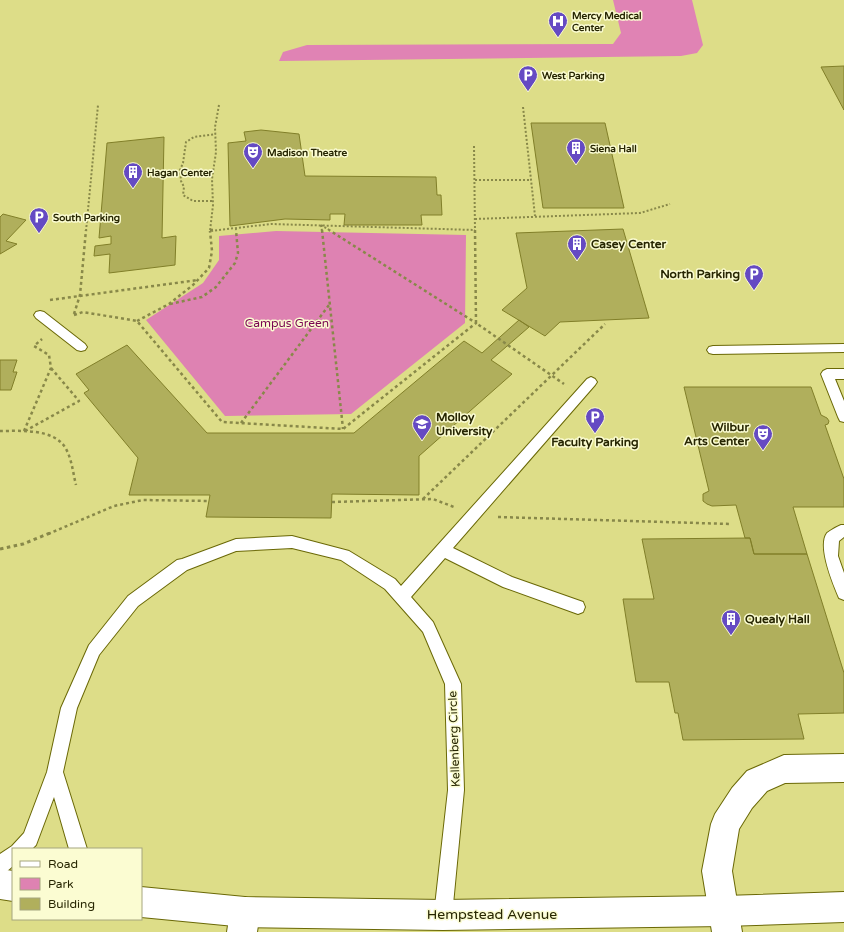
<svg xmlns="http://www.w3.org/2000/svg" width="844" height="932" font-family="'Varela Round',sans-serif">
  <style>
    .green { fill: #de82b2 }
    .forest { fill: #e083b4 }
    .building { fill: #b0af5c; stroke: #817f29 }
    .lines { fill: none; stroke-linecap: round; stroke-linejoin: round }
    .lane-casing { stroke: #6a6806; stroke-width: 2 }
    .street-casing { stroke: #6a6806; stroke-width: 2 }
    .secondary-casing { stroke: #6a6806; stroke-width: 2 }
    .path-far2 { stroke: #888849; stroke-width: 2; stroke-dasharray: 2 2; stroke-linecap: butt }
    .path-far1 { stroke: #888849; stroke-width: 2.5; stroke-dasharray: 3 3; stroke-linecap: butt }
    .path { stroke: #888849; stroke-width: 3; stroke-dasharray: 3.5 3.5; stroke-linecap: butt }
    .lane { fill: #fff; fill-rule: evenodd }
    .street { fill: #fff; fill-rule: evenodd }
    .secondary { fill: #fff; fill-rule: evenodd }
    .labels { text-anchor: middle; stroke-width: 3; stroke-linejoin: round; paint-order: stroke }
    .far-poi-label { font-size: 10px; font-weight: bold; fill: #272602; stroke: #fbfcd2; text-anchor: start }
    .poi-label { font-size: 12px; font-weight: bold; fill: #272602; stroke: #fbfcd2; text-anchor: start }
    .park-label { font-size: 12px; fill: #7a0652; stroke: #fbfcd2 }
    .street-label { font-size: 12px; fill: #272602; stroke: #fbfcd2 }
    .near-street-label { font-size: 14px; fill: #272602; stroke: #fbfcd2 }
  </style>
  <rect width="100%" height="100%" fill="#dd8"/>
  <path class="green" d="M276 231 466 235 465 323 351 414 225 416 146 320 203 283 219 260V236Z"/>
  <path class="forest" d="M613 0H692L703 45 697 53 681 56 279 61 283 52 307 45 613 44 621 33Z"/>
  <path class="building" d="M844 66V110L821 67Z
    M531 123H605L624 208H543Z
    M261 130 299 134 305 176 436 177 437 195H441L442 215H421L422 225H344L345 214H330V220L285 219 230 226 228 143 246 141 244 132Z
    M164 137 162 238 176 236 175 265 109 273 110 254 94 256 95 246 111 244V236L99 238 107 143Z
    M3 214 26 220 6 241 17 244 0 254V217Z
    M623 229 649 318 560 322 545 336 502 310 527 288 516 233Z
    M519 320 529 327 491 360 512 374 419 456V495L332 494 331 518 206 517 210 495H129L138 458 84 393 89 390 76 374 127 345 207 433H354L464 341 482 353Z
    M0 360H17L13 372H17L11 390H0Z
    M684 387H811L821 415 827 418 829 421 828 424 825 425 844 479V507H793L807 554H754L750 538H745L736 505 712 506 707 504 703 501V494L709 491Z
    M750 538 754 554H807L844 673V713L798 714 804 739 683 740 678 713H675L669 682H636L623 599H654L642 539Z"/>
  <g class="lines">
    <g class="lane-casing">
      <path id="lane" d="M40 311 44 312 85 344 87 347 85 350 81 351 77 350 36 318 34 315 36 312Z
        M844 344V352L713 354 709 353 707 350 709 347 713 346Z
        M827 369H844V379H835L844 401V422L840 421 838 417 821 374 823 371Z
        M591 377 595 379 597 382 595 385 453 548 512 577 583 602 585 607 583 612 578 614 503 587 445 558 411 597 433 622 461 684 464 790 452 915 449 921 443 924 437 921 434 915 448 790 445 684 423 632 385 589 341 560 292 548 236 551 187 570 138 606 99 655 77 708 63 772 87 849H69L54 797 36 845 32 849H13V866L6 872 0 875V854L12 846 24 833 47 772 61 708 89 645 128 596 177 560 182 559 236 539 292 536 349 551 395 579 401 586 587 379Z
        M841 525H844V537L839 541 838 556 844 573V600L839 598C833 584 817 546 827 533 831 530 836 527 841 525Z"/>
    </g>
    <g class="street-casing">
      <path id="street" d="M844 754V782L785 783 767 791 752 808 739 829 732 871 742 932H712L702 871 711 824 715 814 732 788 747 771 784 755Z
        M245 897 256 901 260 912 257 932H227L230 912 234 901Z"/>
    </g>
    <g class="secondary-casing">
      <path id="secondary" d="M0 869 13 871V901L0 899Z
        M141 887 245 897 443 900 724 896 844 892V922L724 926 443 930 245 927 141 917Z"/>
    </g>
    <path class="path-far2" d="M219 105 215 127 216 152 212 179 213 205 210 231 271 224 475 230
      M523 107 535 216
      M474 146 475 231
      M475 180H531
      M212 201H193L183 195 184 187 181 181 180 170 183 163 186 142 194 137 216 134
      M475 219 640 213 670 204
      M321 225 322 231
      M321 225 331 231
      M236 228V231
      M86 231 98 105"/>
    <path class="path-far1" d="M210 230H216
      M322 230 343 429
      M475 230 476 323 564 384
      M50 300 198 280
      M170 304 202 297 216 287 235 263 238 253 236 230
      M74 314 80 295 86 230
      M74 315 83 312 137 321 222 422 343 429 476 323 329 230
      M137 321 169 304 193 285 209 268 212 251 210 231
      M241 423 329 305
      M0 431C20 431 55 428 66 449 72 460 73 473 76 485
      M24 431 51 368 49 355 34 346 42 339
      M25 431 79 401 51 368
      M423 499 605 324
      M332 502 433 499 454 507
      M498 517 731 524
      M48 534 114 506 143 500 209 501"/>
    <path class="path" d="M0 549 23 544 50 533"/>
    <use href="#lane" class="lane"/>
    <use href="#street" class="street"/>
    <use href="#secondary" class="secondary"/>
  </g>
  <defs>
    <g id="hospital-pin" transform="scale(1)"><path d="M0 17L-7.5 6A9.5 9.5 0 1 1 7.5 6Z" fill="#654ac3" stroke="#fbfcd2"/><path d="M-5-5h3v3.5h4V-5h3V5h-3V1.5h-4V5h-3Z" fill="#fff"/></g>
    <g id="parking-pin" transform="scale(1)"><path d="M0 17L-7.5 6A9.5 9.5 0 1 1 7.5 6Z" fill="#654ac3" stroke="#fbfcd2"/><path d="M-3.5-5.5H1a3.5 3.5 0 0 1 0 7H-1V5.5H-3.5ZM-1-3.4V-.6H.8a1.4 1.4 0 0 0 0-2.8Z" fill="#fff"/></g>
    <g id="building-pin" transform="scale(1)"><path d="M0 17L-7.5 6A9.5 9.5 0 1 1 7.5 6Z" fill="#654ac3" stroke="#fbfcd2"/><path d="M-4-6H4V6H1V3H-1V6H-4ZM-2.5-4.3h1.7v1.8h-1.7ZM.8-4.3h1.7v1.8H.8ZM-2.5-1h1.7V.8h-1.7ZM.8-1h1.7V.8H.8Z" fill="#fff"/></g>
    <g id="theatre-pin" transform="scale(1)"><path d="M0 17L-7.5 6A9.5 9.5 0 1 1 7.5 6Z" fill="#654ac3" stroke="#fbfcd2"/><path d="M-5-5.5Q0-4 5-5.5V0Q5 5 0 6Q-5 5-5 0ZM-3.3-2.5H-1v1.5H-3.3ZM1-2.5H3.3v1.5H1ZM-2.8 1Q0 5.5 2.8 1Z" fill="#fff"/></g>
    <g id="university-pin" transform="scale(1)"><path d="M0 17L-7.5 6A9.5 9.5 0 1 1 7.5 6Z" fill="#654ac3" stroke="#fbfcd2"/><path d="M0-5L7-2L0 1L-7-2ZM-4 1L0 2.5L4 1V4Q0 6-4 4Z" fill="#fff"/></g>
  </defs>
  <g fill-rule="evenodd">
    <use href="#hospital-pin" x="558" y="21"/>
    <use href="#parking-pin" x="528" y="75"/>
    <use href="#building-pin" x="576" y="148"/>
    <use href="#theatre-pin" x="253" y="152"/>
    <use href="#building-pin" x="133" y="172"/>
    <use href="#parking-pin" x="39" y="217"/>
    <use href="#building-pin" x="577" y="244"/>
    <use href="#parking-pin" x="754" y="274"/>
    <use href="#parking-pin" x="595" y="417"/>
    <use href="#university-pin" x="422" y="424"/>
    <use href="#theatre-pin" x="763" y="434"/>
    <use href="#building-pin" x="731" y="619"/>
  </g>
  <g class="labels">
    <g class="far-poi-label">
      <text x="572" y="19">Mercy Medical<tspan x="572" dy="12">Center</tspan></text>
      <text x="542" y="79">West Parking</text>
      <text x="590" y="152">Siena Hall</text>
      <text x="267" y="156">Madison Theatre</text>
      <text x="147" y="176">Hagan Center</text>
      <text x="53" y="221">South Parking</text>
    </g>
    <g class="poi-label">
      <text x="591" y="248">Casey Center</text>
      <text x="740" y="278" text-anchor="end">North Parking</text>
      <text x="436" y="421">Molloy<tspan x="436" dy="14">University</tspan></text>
      <text x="749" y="431" text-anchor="end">Wilbur<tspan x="749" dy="14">Arts Center</tspan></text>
      <text x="595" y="446" text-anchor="middle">Faculty Parking</text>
      <text x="745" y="623">Quealy Hall</text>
    </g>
    <g class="park-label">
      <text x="287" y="327">Campus Green</text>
    </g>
    <g class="street-label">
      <text transform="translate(454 739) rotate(-92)" y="4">Kellenberg Circle</text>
    </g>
    <g class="near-street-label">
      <text x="492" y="919">Hempstead Avenue</text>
    </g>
  </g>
  <rect x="12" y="848" width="130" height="72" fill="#fbfcd2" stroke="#a6a67f"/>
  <rect x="20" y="861" width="20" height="6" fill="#ffffff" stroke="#a6a67f"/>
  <text x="48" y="868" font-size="12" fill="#272602">Road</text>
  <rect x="20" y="878" width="20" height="12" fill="#de82b2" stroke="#a6a67f"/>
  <text x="48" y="888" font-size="12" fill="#272602">Park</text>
  <rect x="20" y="898" width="20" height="12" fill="#b0af5c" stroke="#a6a67f"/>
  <text x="48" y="908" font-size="12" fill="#272602">Building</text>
</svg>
